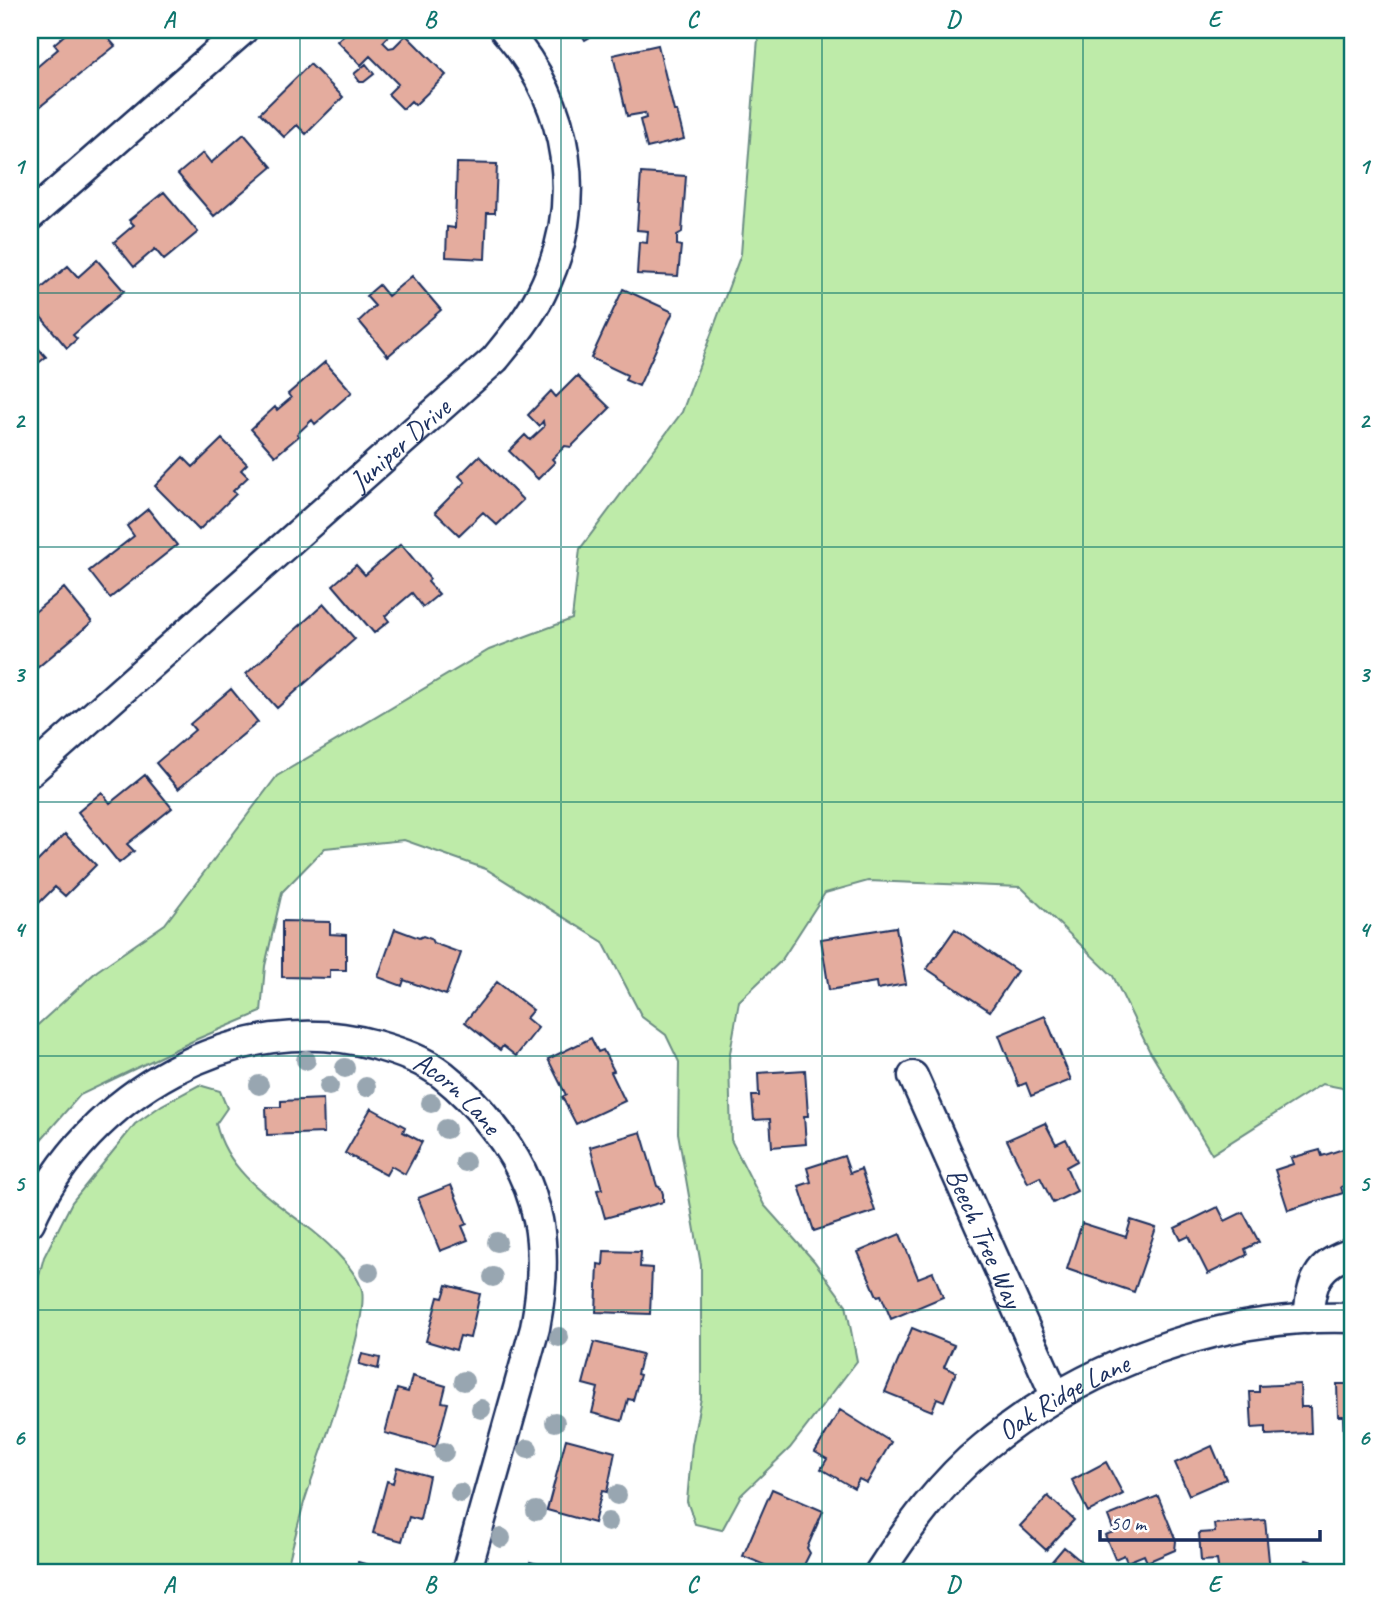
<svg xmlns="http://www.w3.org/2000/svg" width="1383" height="1603" font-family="Caveat,sans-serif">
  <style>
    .green { fill: #beeba9; stroke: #6c8d84; stroke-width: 2 }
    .building { fill: #e4ac9e; stroke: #1b2f5e; stroke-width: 2 }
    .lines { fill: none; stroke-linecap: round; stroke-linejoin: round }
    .street-casing { stroke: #1b2f5e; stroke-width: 33 }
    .street { stroke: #fff; stroke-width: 28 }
    .tree { fill: #98a6b1 }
    .grid { fill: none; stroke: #0f766e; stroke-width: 2; stroke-opacity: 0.55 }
    .labels { text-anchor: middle; stroke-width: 5; stroke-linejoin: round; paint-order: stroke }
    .street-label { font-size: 28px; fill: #1b2f5e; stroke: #fff }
    .neatline { fill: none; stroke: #0f766e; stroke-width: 2.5 }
    .grid-label { font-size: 23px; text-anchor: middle; font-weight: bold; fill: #0f766e }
  </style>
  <rect width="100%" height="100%" fill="#fff"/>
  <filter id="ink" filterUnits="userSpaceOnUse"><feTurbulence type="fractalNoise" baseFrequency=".0143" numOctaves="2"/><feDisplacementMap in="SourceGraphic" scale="14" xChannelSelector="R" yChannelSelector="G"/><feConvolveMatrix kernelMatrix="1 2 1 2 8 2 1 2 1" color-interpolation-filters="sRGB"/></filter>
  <g filter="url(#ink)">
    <path class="green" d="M753 30H1353V1090L1322 1084 1212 1154 1149 1050 1113 976 1021 887 868 881 825 893 781 961 739 1001 729 1059 731 1140 764 1205 814 1261 846 1305 857 1361 790 1448 741 1495 722 1530 695 1524 687 1501 692 1445 701 1398V1265L678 1133 679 1062 666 1035 642 1017 603 942 486 869 404 840 325 848 282 892 265 966 261 1012 197 1039 80 1095 30 1152V1032L97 971 165 924 277 776 489 650 572 619 580 549 682 412 741 254 758 38Z
      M199 1085 220 1091 227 1108 216 1124C227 1171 268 1197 305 1225 323 1238 353 1266 361 1287 373 1317 314 1468 303 1506 297 1529 291 1551 286 1573H30V1309L44 1257 72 1202 135 1124 162 1105Z"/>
    <path class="building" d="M70 30H101L115 46 37 109 30 100V67L34 64 37 67 58 49 54 44Z
      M349 30H390L393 32 383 42 389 48 394 47 406 35 446 75 415 105 411 101 403 109 388 94 398 84 370 56 361 65 337 41Z
      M579 30H603L585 40Z
      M658 45 674 111H677L684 139 647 148 640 120 646 118 645 113 627 116 613 55Z
      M310 64 343 97 306 134 297 125 284 137 260 113Z
      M366 64 374 74 364 82H360L354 74Z
      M244 134 272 167 214 216 178 174 203 153 211 163Z
      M457 163 497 164 495 213H487L485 259 446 257 447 227 455 228Z
      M641 173 686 176 682 232 677 235V245L681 246 678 276 637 274 639 242 647 243 648 231 637 230Z
      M164 192 198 232 164 260 155 249 134 267 114 242 134 225 129 220Z
      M97 260 124 291 73 335 77 339 67 348 30 304V298L68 266 78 277Z
      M412 276 441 310 388 356 359 321 375 306 366 296 379 285 388 296Z
      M623 289 673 312 639 386 625 380 627 375 591 358Z
      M30 339 46 357 30 370Z
      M325 362 352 392 315 424 312 420 297 434 299 436 275 456 251 429 275 407 277 410 291 398 288 394Z
      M577 376 610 408 571 447 565 446 552 459 555 462 538 479 509 451 525 435 530 440 544 427 543 421 539 426 528 415 551 391 556 397Z
      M222 439 247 464 241 470 248 477 233 491 236 494 199 530 155 486 183 457 193 467Z
      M479 456 523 500 497 525 483 512 459 535 435 512 465 482 459 476Z
      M148 509 177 545 110 598 89 571 134 536 127 526Z
      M401 544 430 579 428 582 439 594 423 607 412 593 385 616 389 621 374 633 333 585 356 565 365 575Z
      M64 588 92 622 37 668 30 660V616Z
      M324 604 355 639 277 708 246 674Z
      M231 689 258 722 178 789 156 763 195 730 190 724Z
      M145 775 172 808 127 844 134 851 119 863 78 812 102 792 110 803Z
      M65 834 96 865 65 896 55 887 34 908 30 903V869Z
      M282 921 330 922V934L346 935V970H330V978L282 977Z
      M896 927 906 984 877 989 876 982 829 990 821 939Z
      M395 929 419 938 423 936 431 939 433 943 461 953 446 995 404 980 402 986 378 977Z
      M955 929 1017 971 990 1011 927 969Z
      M497 982 533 1010 526 1018 538 1028 516 1056 503 1046 500 1050 465 1022Z
      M1045 1016 1071 1080 1031 1096 1026 1083 1019 1086 999 1035Z
      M591 1038 598 1052 603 1050 614 1071 611 1072 625 1101 576 1124 562 1097 566 1095 548 1059Z
      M805 1070 808 1116H804L806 1144 772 1147 770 1119 754 1120 752 1096H759L758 1073Z
      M323 1099 324 1133 267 1135 266 1107H281V1101Z
      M371 1108 405 1127 403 1132 422 1142 405 1174 391 1166 386 1175 345 1153Z
      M1045 1123 1056 1144 1066 1139 1077 1161 1066 1167 1077 1191 1053 1203 1040 1177 1028 1183 1007 1140Z
      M641 1132 657 1186 661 1188 663 1194V1202L605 1218 597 1190 602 1189 590 1147Z
      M1349 1147 1353 1161V1183L1341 1187 1343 1193 1288 1210 1275 1170 1293 1164 1291 1158 1320 1150 1322 1156Z
      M844 1156 850 1173 861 1169 875 1211 814 1231 799 1186 811 1182 807 1168Z
      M451 1185 467 1224 462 1226 468 1240 440 1251 418 1198Z
      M1218 1207 1225 1221 1243 1212 1259 1242 1245 1249 1247 1255 1208 1274 1189 1236 1181 1240 1175 1228Z
      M1131 1220 1156 1228 1134 1292 1067 1269 1082 1223 1126 1237Z
      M900 1234 918 1278 933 1272 943 1297 891 1319 881 1295 877 1296 858 1252Z
      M604 1251 641 1252 640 1267 652 1268 650 1314 596 1312 598 1264 603 1265Z
      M447 1285 480 1294 470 1338 460 1336 456 1350 426 1341 438 1297 443 1298Z
      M912 1328 954 1345 944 1367 956 1372 944 1401 937 1398 932 1411 885 1392Z
      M594 1342 642 1354 637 1374 640 1375 633 1400 628 1399 622 1421 592 1413 598 1388 583 1384Z
      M362 1354 380 1358 378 1369 359 1364Z
      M412 1376 446 1386 442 1402 448 1403 436 1447 385 1433 397 1389 408 1392Z
      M1300 1384 1301 1407H1310L1311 1433 1266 1435V1427L1252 1428 1250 1392H1259V1386Z
      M1337 1384H1353V1440H1344L1343 1416H1338Z
      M840 1410 891 1442 867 1483 859 1479 854 1488 821 1469 827 1459 815 1452Z
      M566 1439 615 1452 607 1492 602 1491 594 1523 547 1510Z
      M1212 1446 1226 1479 1189 1495 1175 1463Z
      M1106 1462 1123 1494 1088 1512 1072 1480Z
      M397 1467 429 1476 420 1520 409 1517 402 1541 373 1533 387 1481 393 1483Z
      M772 1489 823 1511 807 1548 810 1553 800 1573H784L743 1556Z
      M1048 1496 1074 1520 1046 1550 1020 1526Z
      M1158 1496 1176 1541 1175 1550 1147 1562 1144 1555 1127 1562 1124 1555 1115 1559 1105 1535 1114 1532 1108 1516Z
      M1265 1520 1270 1571 1219 1573 1217 1560 1201 1561 1199 1533 1215 1532 1214 1524Z
      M1064 1547 1095 1573H1042Z
      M1306 1560 1348 1573H1302Z
      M358 1562 397 1573H355Z
      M530 1562 549 1567 553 1565 569 1573H527Z"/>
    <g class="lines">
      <g class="street-casing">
        <g id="street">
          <path d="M30 216 243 30"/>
          <path id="s1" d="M30 772 495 359C512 338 529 318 541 294 586 204 571 105 505 30"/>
          <path id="s2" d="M913 1076 1056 1397"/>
          <path id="s3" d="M30 1222C86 1094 239 1006 376 1045 400 1052 424 1060 443 1075 462 1090 477 1106 491 1124 543 1188 550 1249 535 1328L466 1573"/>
          <path d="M1308 1319C1311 1284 1316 1263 1353 1253"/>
          <path id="s4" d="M879 1573C908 1528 942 1481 984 1447 1085 1364 1222 1313 1353 1318"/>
        </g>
      </g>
      <use href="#street" class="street"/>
    </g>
    <g class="tree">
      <circle cx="306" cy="1060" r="10"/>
      <circle cx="345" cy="1068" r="10"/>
      <circle cx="259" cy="1085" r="10"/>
      <circle cx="329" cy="1086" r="10"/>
      <circle cx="366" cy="1087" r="10"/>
      <circle cx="431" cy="1103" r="10"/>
      <circle cx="446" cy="1129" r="10"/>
      <circle cx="465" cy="1162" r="10"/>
      <circle cx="497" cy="1242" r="10"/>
      <circle cx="369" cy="1272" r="10"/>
      <circle cx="493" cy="1277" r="10"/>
      <circle cx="559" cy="1337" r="10"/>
      <circle cx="464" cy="1381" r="10"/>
      <circle cx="481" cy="1409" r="10"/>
      <circle cx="555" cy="1422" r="10"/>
      <circle cx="528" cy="1449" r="10"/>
      <circle cx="444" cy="1452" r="10"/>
      <circle cx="460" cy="1493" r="10"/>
      <circle cx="617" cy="1495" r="10"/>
      <circle cx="536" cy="1511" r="10"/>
      <circle cx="608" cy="1522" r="10"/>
      <circle cx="501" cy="1538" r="10"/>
    </g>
  </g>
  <path class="grid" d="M300 30V1573M561 30V1573M822 30V1573M1083 30V1573M30 293H1353M30 547H1353M30 802H1353M30 1056H1353M30 1310H1353"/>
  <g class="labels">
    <g class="street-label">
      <text dy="10" stroke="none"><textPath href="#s1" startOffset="494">Juniper Drive</textPath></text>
      <text dy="10" stroke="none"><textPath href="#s3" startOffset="518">Acorn Lane</textPath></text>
      <text dy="10" stroke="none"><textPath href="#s2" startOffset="177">Beech Tree Way</textPath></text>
      <text dy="10" stroke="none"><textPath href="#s4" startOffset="259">Oak Ridge Lane</textPath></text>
    </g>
  </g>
  <rect width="1383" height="1603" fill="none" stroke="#fff" stroke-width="77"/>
  <path d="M1100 1530v10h220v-10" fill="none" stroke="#1b2f5e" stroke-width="3.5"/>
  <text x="1110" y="1530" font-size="21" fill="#1b2f5e" stroke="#ffffff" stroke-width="5" paint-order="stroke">50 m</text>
  <rect x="38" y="38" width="1306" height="1526" class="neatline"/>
  <g class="grid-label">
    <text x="169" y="27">A</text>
    <text x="430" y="27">B</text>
    <text x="692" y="27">C</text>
    <text x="953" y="27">D</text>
    <text x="1214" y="27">E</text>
    <text x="19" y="174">1</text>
    <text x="1364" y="174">1</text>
    <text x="19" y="428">2</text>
    <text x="1364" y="428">2</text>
    <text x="19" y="682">3</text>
    <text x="1364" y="682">3</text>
    <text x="19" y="937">4</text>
    <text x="1364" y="937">4</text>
    <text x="19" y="1191">5</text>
    <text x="1364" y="1191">5</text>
    <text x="19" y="1445">6</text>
    <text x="1364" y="1445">6</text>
    <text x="169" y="1592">A</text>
    <text x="430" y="1592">B</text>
    <text x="692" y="1592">C</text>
    <text x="953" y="1592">D</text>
    <text x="1214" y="1592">E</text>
  </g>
</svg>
